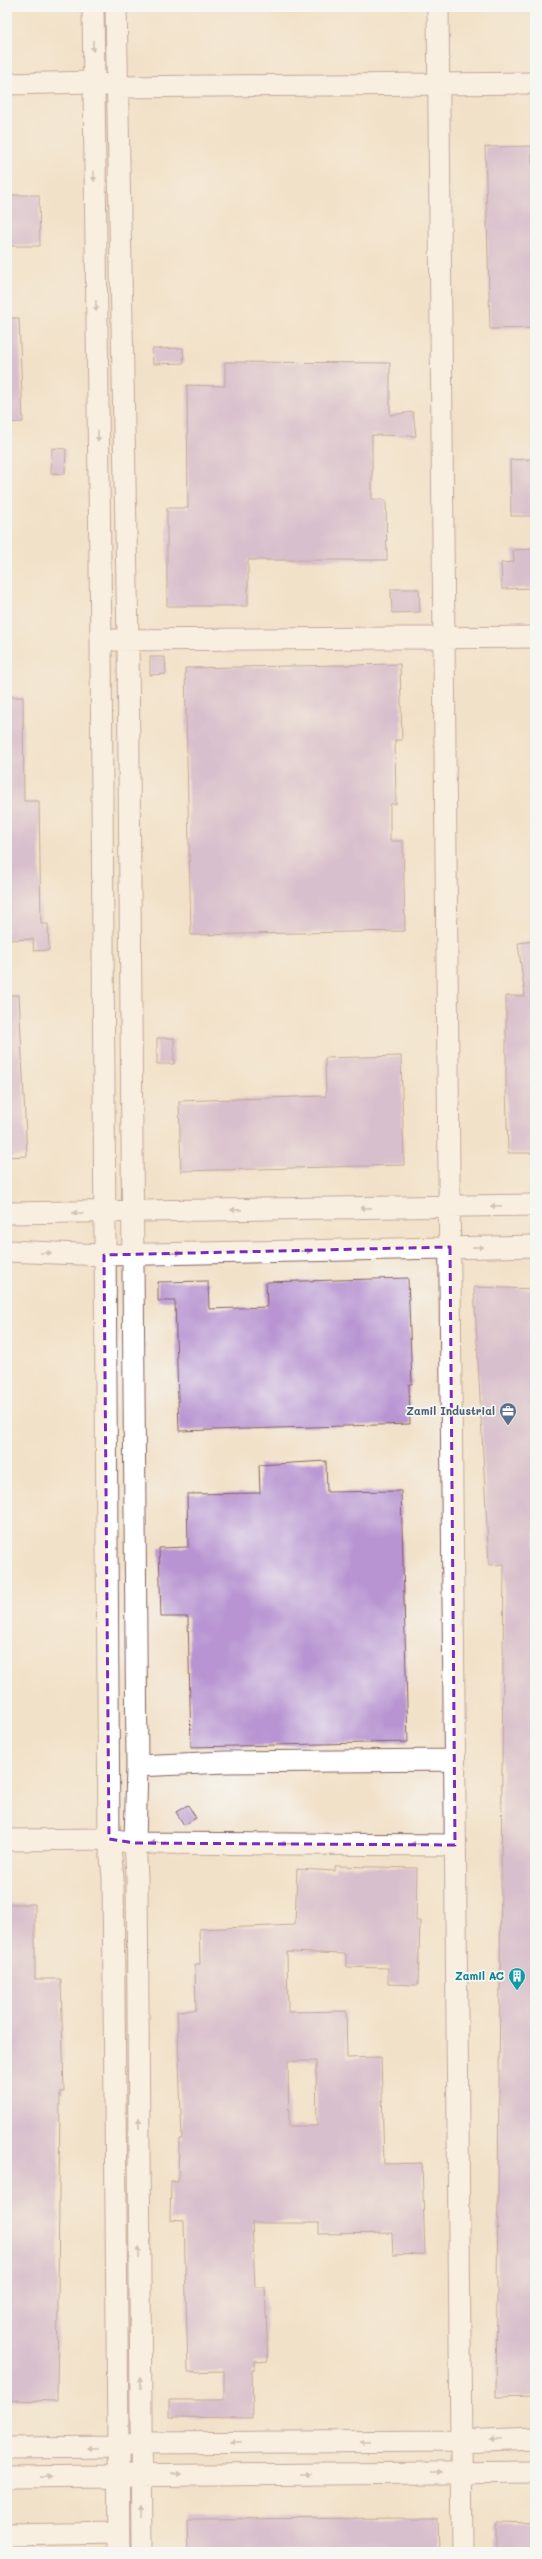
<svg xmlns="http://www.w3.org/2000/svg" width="542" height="2559" font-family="Mali,sans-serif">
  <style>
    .building { fill: #b894d2; fill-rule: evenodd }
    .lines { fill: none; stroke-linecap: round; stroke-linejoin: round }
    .minor-casing { stroke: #856362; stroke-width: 23 }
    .minor { stroke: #fff; stroke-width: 21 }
    .oneway { fill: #ae9aa0 }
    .marked { fill: none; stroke: #7b2cbf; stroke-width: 3; stroke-dasharray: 8 5; stroke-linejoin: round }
    .labels { text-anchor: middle; stroke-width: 3.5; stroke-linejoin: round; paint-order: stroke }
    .service-label { font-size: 11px; font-weight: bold; fill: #4e5e75; stroke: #f6f6f2; text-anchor: end }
    .culture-label { font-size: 11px; font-weight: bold; fill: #0d838f; stroke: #f6f6f2; text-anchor: end }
  </style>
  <rect width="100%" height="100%" fill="#f6f6f2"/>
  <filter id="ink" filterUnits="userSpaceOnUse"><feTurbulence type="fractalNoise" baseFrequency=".025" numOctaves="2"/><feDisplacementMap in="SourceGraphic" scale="8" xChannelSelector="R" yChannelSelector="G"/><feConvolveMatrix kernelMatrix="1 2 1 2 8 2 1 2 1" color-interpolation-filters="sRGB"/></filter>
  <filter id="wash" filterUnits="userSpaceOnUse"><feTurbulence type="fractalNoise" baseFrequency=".012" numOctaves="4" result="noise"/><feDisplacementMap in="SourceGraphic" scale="16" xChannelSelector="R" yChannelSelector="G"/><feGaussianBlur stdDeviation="0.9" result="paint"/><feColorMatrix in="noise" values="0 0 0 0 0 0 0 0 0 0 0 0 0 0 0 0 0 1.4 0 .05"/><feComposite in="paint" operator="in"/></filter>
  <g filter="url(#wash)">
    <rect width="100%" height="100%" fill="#f2e1c9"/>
    <g id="blocks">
      <path class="building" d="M532 146V164H535V328L490 329 485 147Z
        M7 195H39L40 246H7Z
        M7 318H19L23 422 7 423Z
        M183 348 184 363 153 364 152 349Z
        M225 362 390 363V415L413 412 416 436 372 435V499L386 500 387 560H248V606H167V508H188L187 385 225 386Z
        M52 448 66 449 65 474 51 473Z
        M535 459V516H511L510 460Z
        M535 549V588L502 589 501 563 514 562 513 550Z
        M391 589H419L420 612 392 613Z
        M150 657H165L166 674 150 675Z
        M400 664 402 740H395L396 804H390V841H403L405 931 191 935 185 668Z
        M7 697H23L24 801H39L41 924H48L49 950 34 951 33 939 7 940Z
        M535 941V1153H508L506 1086V996H525L518 943Z
        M7 995H19L27 1156 7 1157Z
        M157 1038H174V1064H157Z
        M401 1056 404 1165 181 1171 179 1101 326 1096 325 1058Z
        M408 1278 412 1384H409L410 1424 179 1431 175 1301H158V1282L208 1281 209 1309 267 1307 266 1282Z
        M474 1287 535 1289V2396L496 2397 504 1564 489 1565Z
        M326 1461 327 1492 401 1491 408 1742 191 1747 188 1617H161L159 1548 188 1547 187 1494 260 1493 259 1465Z
        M188 1805 196 1818 184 1825 176 1812Z
        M335 1866 417 1868 416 1921H420L418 1985 388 1984V1968L346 1967V1954L287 1952 288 2012 346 2011 347 2058 381 2057 384 2164 422 2163 425 2254 393 2255 392 2233 319 2234V2223H252L255 2287H265L268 2361 255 2362V2370H252L253 2418 169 2417V2400H224V2371L188 2372 184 2221 170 2220 171 2181 178 2182 179 2139H182L177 2011 196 2010 195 1964H200L199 1929 295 1925 297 1869 335 1871ZM288 2061H316L317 2126H289Z
        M7 1904H35V1979H61L64 2092H60L57 2401 7 2400Z
        M437 2518 438 2552H188L187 2519Z
        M496 2522 535 2523V2552H496Z"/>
    </g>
  </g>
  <g filter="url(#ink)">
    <use href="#blocks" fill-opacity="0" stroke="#856362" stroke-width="1"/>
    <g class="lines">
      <g class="minor-casing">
        <path id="minor" d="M93 7 101 641 109 1839 113 1877 119 2552
          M116 7 128 639 137 1766 135 1843 137 1877 142 2552
          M438 7 462 2552
          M7 84 93 82 116 87 535 83
          M114 640 535 637
          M7 1213 535 1205
          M7 1251 104 1255 535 1246
          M137 1766 226 1762 454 1760
          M7 1840 109 1839 135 1843 455 1845
          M7 2448 118 2447 140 2443 460 2441 535 2438
          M7 2477 535 2472
          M7 2535 119 2533"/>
      </g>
      <use href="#minor" class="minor"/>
    </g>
    <defs><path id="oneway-solid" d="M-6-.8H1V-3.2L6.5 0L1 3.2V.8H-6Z"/></defs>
    <g class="oneway">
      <use href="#oneway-solid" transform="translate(93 46) rotate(90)"/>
      <use href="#oneway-solid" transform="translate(94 176) rotate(89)"/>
      <use href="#oneway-solid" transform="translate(96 306) rotate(89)"/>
      <use href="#oneway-solid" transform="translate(98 436) rotate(89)"/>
      <use href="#oneway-solid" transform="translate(496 1206) rotate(179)"/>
      <use href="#oneway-solid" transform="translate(366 1208) rotate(179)"/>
      <use href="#oneway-solid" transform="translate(236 1210) rotate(179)"/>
      <use href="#oneway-solid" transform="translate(78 1213) rotate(180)"/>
      <use href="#oneway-solid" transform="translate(478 1247) rotate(-1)"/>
      <use href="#oneway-solid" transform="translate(306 1251) rotate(-1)"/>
      <use href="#oneway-solid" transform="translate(46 1253) rotate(2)"/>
      <use href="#oneway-solid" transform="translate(176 1253) rotate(-1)"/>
      <use href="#oneway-solid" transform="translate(156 1843) rotate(-180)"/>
      <use href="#oneway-solid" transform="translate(286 1844) rotate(-180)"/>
      <use href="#oneway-solid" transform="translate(416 1844) rotate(-180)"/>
      <use href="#oneway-solid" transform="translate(139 2123) rotate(-90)"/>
      <use href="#oneway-solid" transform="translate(139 2253) rotate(-90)"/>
      <use href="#oneway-solid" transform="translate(140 2383) rotate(-90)"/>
      <use href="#oneway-solid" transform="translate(496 2439) rotate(178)"/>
      <use href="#oneway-solid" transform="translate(236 2442) rotate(180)"/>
      <use href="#oneway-solid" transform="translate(366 2442) rotate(180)"/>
      <use href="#oneway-solid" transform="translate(93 2448) rotate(180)"/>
      <use href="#oneway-solid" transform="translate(436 2473)"/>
      <use href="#oneway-solid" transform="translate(176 2474)"/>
      <use href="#oneway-solid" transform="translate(306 2474)"/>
      <use href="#oneway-solid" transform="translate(46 2477) rotate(-1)"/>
      <use href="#oneway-solid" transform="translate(141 2513) rotate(-91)"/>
    </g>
  </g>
  <path d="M0 0H542V2559H0ZM450 1247 455 1845 135 1843 109 1839 104 1255Z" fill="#f2e1c9" fill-opacity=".55" fill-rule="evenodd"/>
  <path class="marked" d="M450 1247 455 1845 135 1843 109 1839 104 1255Z"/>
  <defs>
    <g id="office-pin" transform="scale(0.9)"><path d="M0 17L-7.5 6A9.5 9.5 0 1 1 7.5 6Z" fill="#5c6f8a" stroke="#f6f6f2"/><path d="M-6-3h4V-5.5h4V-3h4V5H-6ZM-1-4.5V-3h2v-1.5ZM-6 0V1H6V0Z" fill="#fff"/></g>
    <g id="building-pin" transform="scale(0.9)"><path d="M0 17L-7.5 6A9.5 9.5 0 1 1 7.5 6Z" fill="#0f9aa8" stroke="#f6f6f2"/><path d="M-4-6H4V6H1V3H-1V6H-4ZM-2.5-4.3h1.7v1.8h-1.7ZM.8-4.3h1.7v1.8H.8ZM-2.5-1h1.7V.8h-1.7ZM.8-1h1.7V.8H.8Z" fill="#fff"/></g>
  </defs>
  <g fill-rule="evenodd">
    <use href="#office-pin" x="508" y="1411"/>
    <use href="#building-pin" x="517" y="1976"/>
  </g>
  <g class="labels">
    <g class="service-label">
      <text x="495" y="1415">Zamil Industrial</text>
    </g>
    <g class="culture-label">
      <text x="504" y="1980">Zamil AC</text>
    </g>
  </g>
  <rect width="542" height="2559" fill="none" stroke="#f6f6f2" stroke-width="24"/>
</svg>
